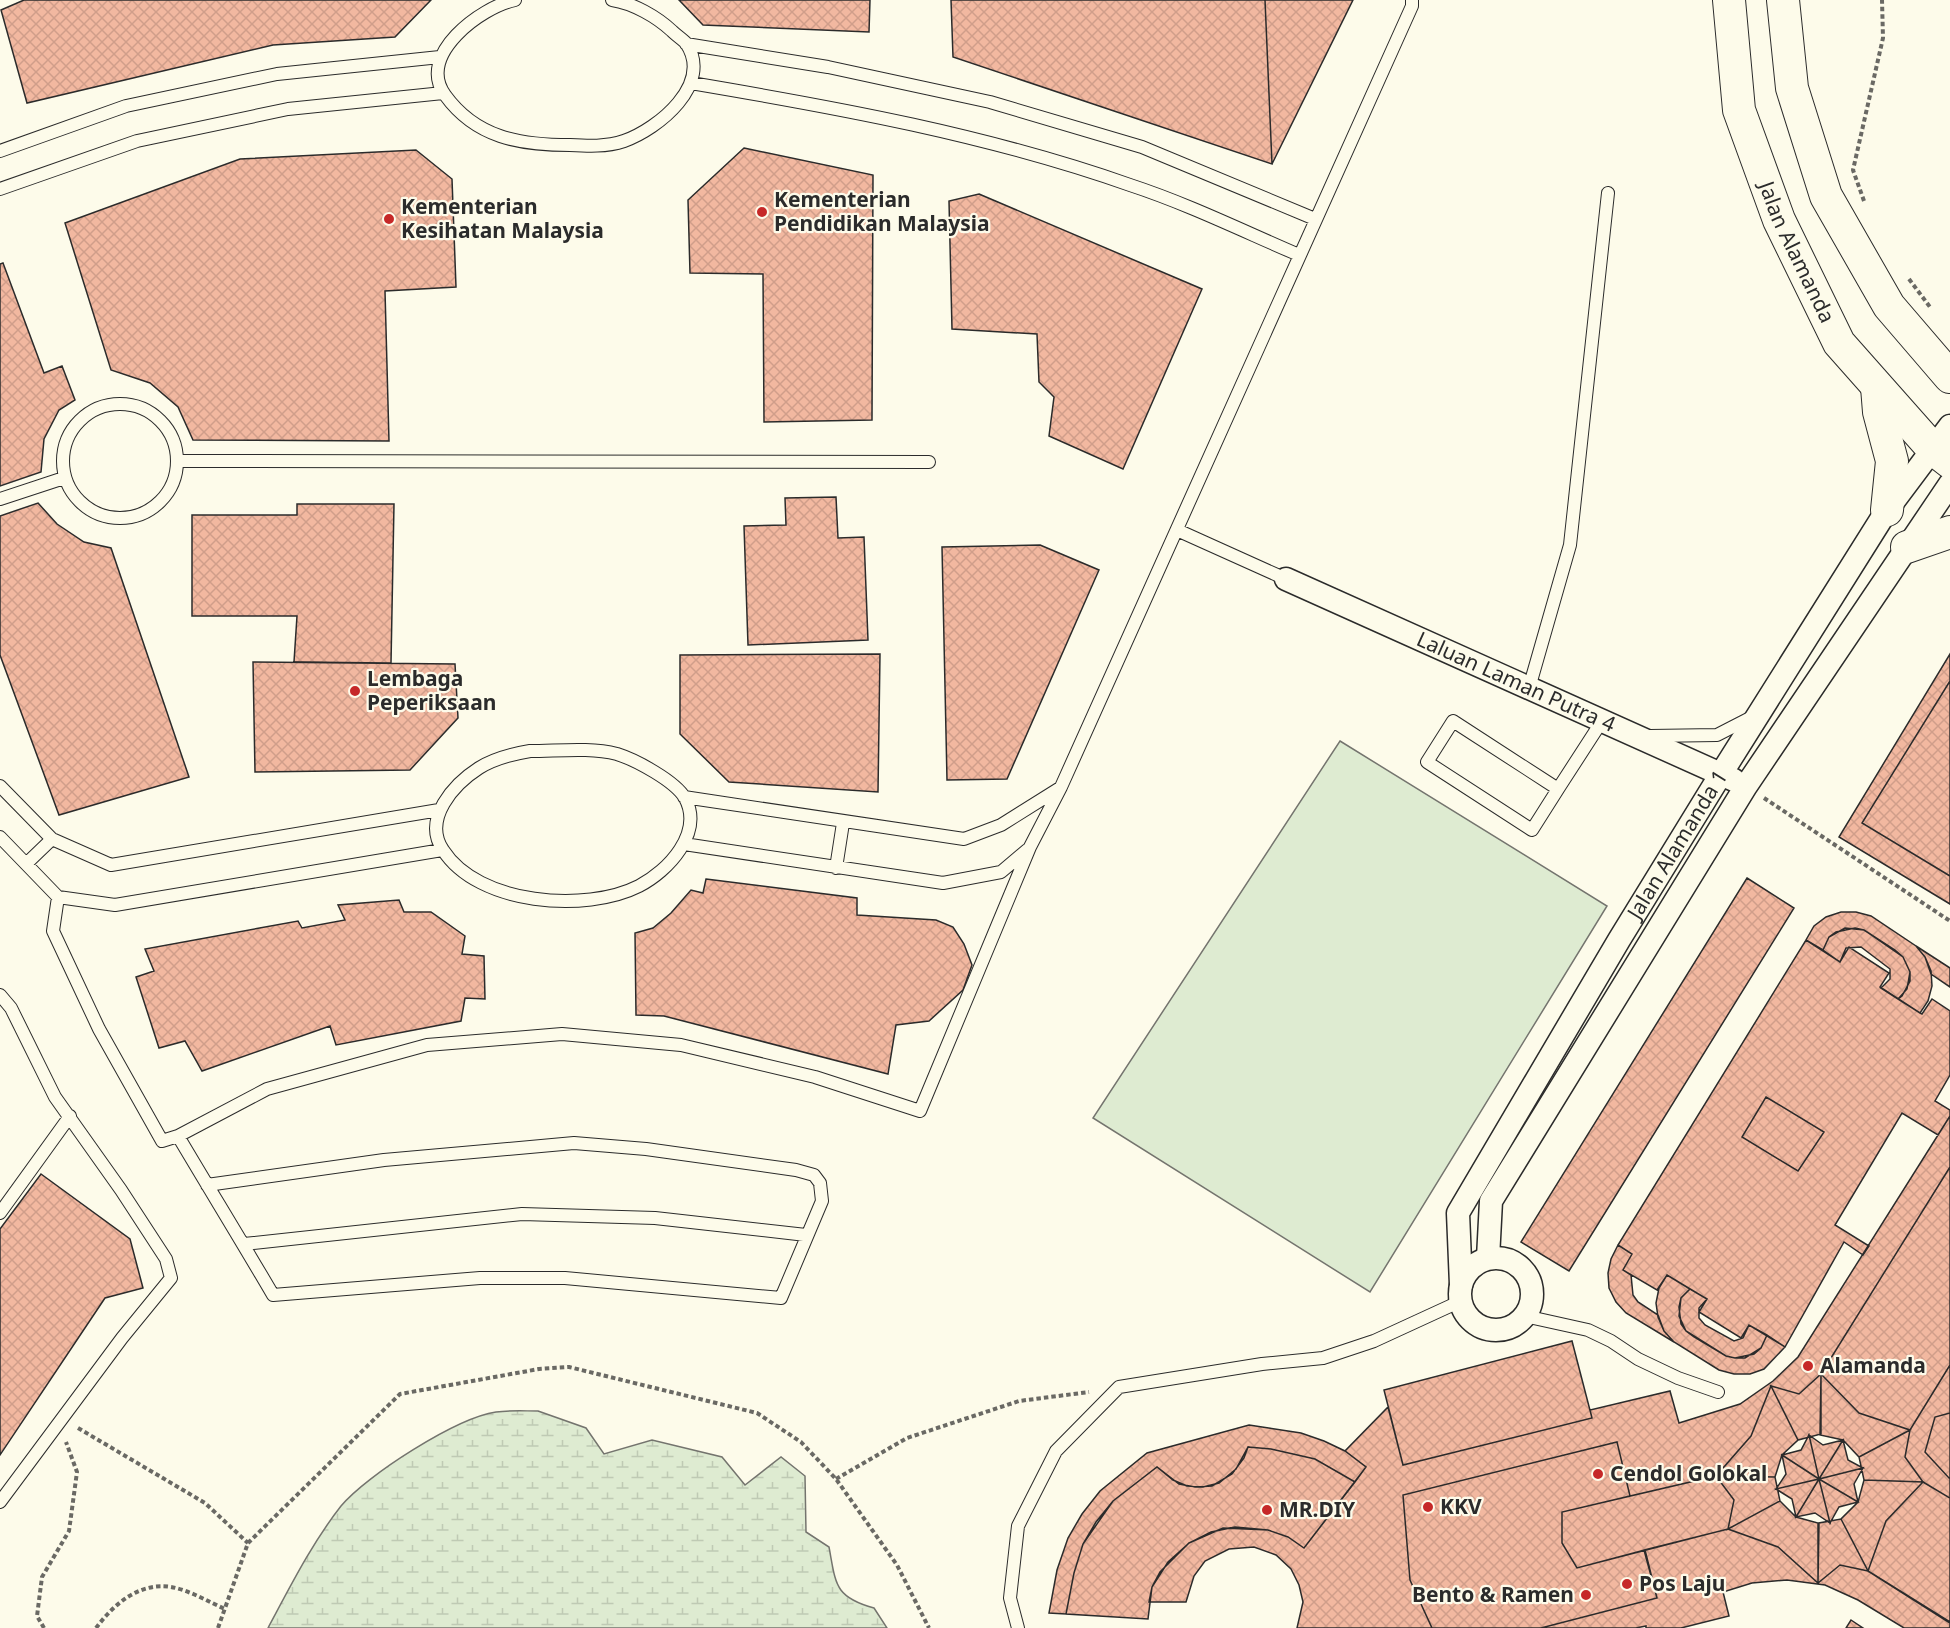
<svg xmlns="http://www.w3.org/2000/svg" width="1950" height="1628" font-family="'Noto Sans',sans-serif">
  <style>
    .green { fill: #deebd1; stroke: #74746e; stroke-width: 1.5 }
    .wetland { fill: url(#wetland-marsh); stroke: #74746e; stroke-width: 1.5 }
    .building { fill: url(#building-cross-hatch); stroke: #2b2b2b; stroke-width: 1.5 }
    .lines { fill: none; stroke-linecap: round; stroke-linejoin: round }
    .lane-casing { stroke: #2b2b2b; stroke-width: 14 }
    .street-casing { stroke: #2b2b2b; stroke-width: 25 }
    .secondary-casing { stroke: #2b2b2b; stroke-width: 34 }
    .path { stroke: #6a6964; stroke-width: 4; stroke-dasharray: 4.5 3; stroke-linecap: butt }
    .lane { stroke: #fdfbea; stroke-width: 12 }
    .street { stroke: #fdfbea; stroke-width: 22 }
    .secondary { stroke: #fdfbea; stroke-width: 32 }
    .poi-dot { fill: #c62828; stroke: #fdfbea; stroke-width: 2 }
    .labels { text-anchor: middle; stroke-width: 4.5; stroke-linejoin: round; paint-order: stroke }
    .poi-label { font-size: 21px; font-weight: bold; fill: #2b2b2b; stroke: #fdfbea; text-anchor: start }
    .street-label { font-size: 21px; fill: #2b2b2b; stroke: #fdfbea }
  </style>
  <defs>
    <pattern id="wetland-marsh" width="20" height="14" patternUnits="userSpaceOnUse" patternTransform="scale(1.5)"><rect width="20" height="14" fill="#deebd1"/><path d="M1 5h8M5 5V1M11 12h8M15 12V8" fill="none" stroke="#bfcab4"/></pattern>
    <pattern id="building-cross-hatch" width="8" height="8" patternUnits="userSpaceOnUse" patternTransform="scale(1.5)"><rect width="8" height="8" fill="#f2b8a0"/><path d="M0 0l8 8M0 8l8-8" fill="none" stroke="#d09e8a"/></pattern>
  </defs>
  <rect width="100%" height="100%" fill="#fdfbea"/>
  <path class="green" d="M1340 741 1607 906 1370 1292 1093 1118Z"/>
  <path class="wetland" d="M538 1411 586 1428 604 1454 652 1440 722 1457 745 1485 781 1457 805 1476 806 1532 829 1547C836 1584 834 1597 874 1608L887 1628H268C290 1587 312 1543 341 1506 367 1475 456 1418 496 1412 510 1410 524 1411 538 1411Z"/>
  <path class="building" d="M431 0 395 37 273 45 27 103 1 10 24 0Z
    M679 0H870L869 32 703 25Z
    M951 0H1265L1272 164 953 57Z
    M1265 0H1353L1272 164Z
    M744 148 873 175 872 420 764 422 763 274 690 273 688 200Z
    M416 150 452 179 456 287 385 291 389 441 193 440 178 407 150 383 111 370 65 223 240 159Z
    M979 194 1202 289 1123 469 1049 436 1054 397 1039 382 1037 334 952 329 949 201Z
    M3 263 44 373 62 366 75 400 59 410 44 439 41 472 0 486V264Z
    M836 497 838 538 864 537 868 640 748 645 744 526 786 525 785 498Z
    M38 503 57 524 84 542 111 548 189 777 59 815 0 655V516Z
    M297 504H394L391 663 294 662 297 616H192V515H297Z
    M1040 545 1099 570 1007 779 947 780 942 547Z
    M880 654 878 792 729 782 680 734V655Z
    M1950 654V681L1862 823 1950 876V904L1839 837Z
    M1950 654V681L1862 823 1950 876V904L1839 837Z
    M253 662 455 664 458 718 410 770 255 772Z
    M1950 681V876L1862 823Z
    M1747 878 1794 908 1569 1271 1521 1242Z
    M706 879 857 898V915L936 920 953 927 964 944 972 965 963 990 929 1021 896 1025 888 1074 664 1016 636 1015 635 933 653 928 671 913 691 890 703 893Z
    M399 900 404 912H431L465 936 462 954 484 956 485 999 465 998 461 1021 336 1045 330 1026 202 1071 185 1041 159 1048 136 977 154 971 145 949 298 921 302 928 345 920 338 905Z
    M1841 912H1856L1871 916 1916 946 1925 957 1931 971 1932 986 1928 1001 1920 1013 1898 999 1907 989 1910 972 1903 957 1895 950 1864 930 1855 928 1836 932 1829 937 1823 950 1806 940 1814 926 1826 917Z
    M1845 928 1864 930 1903 957 1910 972V981L1902 996 1898 999 1881 988 1890 979V969L1861 947 1846 948 1840 962 1823 950 1829 937Z
    M1806 940 1840 962 1849 947 1889 973 1880 987 1920 1013 1922 1014 1932 999 1950 1011V1075L1935 1101 1950 1110V1116L1938 1135 1902 1113 1835 1225 1869 1246 1863 1255 1844 1242 1785 1347 1749 1325 1741 1338 1699 1312 1707 1299 1667 1275 1657 1290 1623 1270 1632 1254 1618 1245Z
    M1916 946 1950 968V987L1931 974 1925 957Z
    M1766 1097 1824 1132 1798 1171 1742 1137Z
    M1950 1116V1167L1821 1374 1799 1394 1771 1386 1751 1436 1716 1476 1630 1496 1617 1442 1403 1495 1410 1580 1432 1628H1297L1303 1602 1299 1585 1291 1569 1276 1555 1254 1547 1229 1549 1205 1561 1194 1576 1186 1602H1149L1152 1587 1168 1562 1189 1543 1211 1532 1235 1527 1268 1530 1288 1537 1304 1548 1366 1467 1345 1451 1388 1407 1403 1465 1592 1418 1590 1410 1670 1391 1679 1423 1740 1404 1773 1381 1798 1357Z
    M1950 1116V1167L1821 1374 1799 1394 1771 1386 1751 1436 1716 1476 1630 1496 1617 1442 1403 1495 1410 1580 1432 1628H1297L1303 1602 1299 1585 1291 1569 1276 1555 1254 1547 1229 1549 1205 1561 1194 1576 1186 1602H1149L1152 1587 1168 1562 1189 1543 1211 1532 1235 1527 1268 1530 1288 1537 1304 1548 1366 1467 1345 1451 1388 1407 1403 1465 1592 1418 1590 1410 1670 1391 1679 1423 1740 1404 1773 1381 1798 1357Z
    M1950 1167V1365L1910 1430 1859 1413 1821 1374Z
    M41 1174 130 1239 143 1288 105 1298 0 1455V1229Z
    M1618 1245 1632 1254 1623 1270 1631 1275 1633 1295 1638 1302 1658 1315 1664 1331 1674 1342 1626 1313 1616 1302 1609 1288 1608 1273 1611 1259Z
    M1667 1275 1690 1289 1681 1298 1679 1316 1686 1331 1694 1337 1726 1356 1735 1358 1754 1354 1761 1348 1767 1335 1785 1347 1764 1369 1750 1374H1734L1719 1370 1674 1342 1664 1331 1658 1317 1656 1303 1659 1288Z
    M1690 1289 1707 1299 1699 1308V1318L1705 1325 1734 1341 1743 1338 1749 1325 1767 1335 1761 1348 1745 1358H1735L1726 1356 1686 1331 1681 1324 1679 1307 1681 1298Z
    M1572 1341 1592 1418 1403 1465 1384 1390Z
    M1950 1365V1413L1935 1417 1925 1452 1950 1479V1498L1923 1482 1905 1457 1910 1430Z
    M1821 1374 1859 1413 1910 1430 1859 1457 1843 1440 1820 1435Z
    M1821 1374V1434L1798 1440 1771 1386 1799 1394Z
    M1771 1386 1798 1440 1782 1455 1775 1477 1716 1476 1751 1436Z
    M1950 1413V1479L1925 1452 1935 1417Z
    M1249 1425 1301 1433 1324 1441 1345 1451 1366 1467 1355 1482 1315 1459 1271 1449 1248 1447 1244 1458 1232 1474 1212 1486 1195 1487 1179 1484 1157 1467 1113 1501 1096 1522 1083 1544 1074 1573 1066 1614 1049 1613 1057 1570 1068 1538 1082 1514 1100 1491 1147 1453Z
    M1910 1430 1905 1457 1923 1482 1864 1480 1859 1457Z
    M1809 1435 1819 1479 1782 1455 1801 1450Z
    M1809 1435 1823 1445 1843 1440 1819 1479Z
    M1843 1440 1848 1460 1863 1468 1819 1479Z
    M1617 1442 1630 1496 1562 1512V1543L1577 1568 1645 1550 1657 1598 1541 1628H1432L1410 1580 1403 1495Z
    M1248 1447 1271 1449 1315 1459 1355 1482 1304 1548 1288 1537 1268 1530 1223 1528 1189 1543 1160 1572 1152 1587 1148 1619 1066 1614 1074 1573 1083 1544 1113 1501 1157 1467 1173 1480 1187 1486 1203 1487 1219 1483 1236 1469Z
    M1782 1455 1819 1479 1776 1489 1786 1474Z
    M1863 1468 1854 1484 1858 1502 1819 1479Z
    M1716 1476 1775 1477 1780 1501 1728 1529 1734 1500Z
    M1716 1476 1734 1500 1728 1529 1577 1568 1562 1543V1512Z
    M1819 1479 1796 1517 1792 1499 1776 1489Z
    M1819 1479 1830 1523 1815 1513 1796 1517Z
    M1819 1479 1858 1502 1839 1507 1830 1523Z
    M1864 1480 1923 1482 1886 1521 1868 1571 1841 1519 1858 1502Z
    M1923 1482 1950 1498V1622L1868 1571 1886 1521Z
    M1780 1501 1796 1517 1818 1523V1583L1778 1547 1728 1529Z
    M1841 1519 1868 1571 1840 1565 1818 1583 1819 1523Z
    M1728 1529 1778 1547 1818 1583 1840 1565 1868 1571 1950 1623V1628H1904L1858 1600 1825 1585 1787 1580 1752 1583 1723 1592 1729 1616 1681 1628H1646V1626L1636 1628H1541L1657 1598 1644 1550Z
    M1728 1529 1778 1547 1818 1583 1840 1565 1868 1571 1950 1623V1628H1904L1858 1600 1825 1585 1787 1580 1752 1583 1723 1592 1729 1616 1681 1628H1646V1626L1636 1628H1541L1657 1598 1644 1550Z
    M1851 1620 1863 1628H1846Z"/>
  <g class="lines">
    <g class="lane-casing">
      <path id="lane" d="M515 0C481 7 416 55 445 95 476 138 520 145 570 145 588 146 606 147 624 141 658 129 714 84 686 43 682 39 676 35 672 31 657 17 633 3 612 0
        M686 44 828 67 990 102 1142 147 1315 219
        M691 83C839 108 988 135 1130 185 1188 204 1243 231 1299 255
        M0 151 126 106 277 74 440 57
        M0 189 137 141 288 109 443 93
        M63 461a57 57 0 1 1 114 0a57 57 0 1 1-114 0Z
        M178 461 929 462
        M0 499 64 478
        M1177 530 1286 579
        M1529 688 1570 545 1608 193
        M1650 736 1717 735 1754 716
        M530 751C558 751 590 747 617 754 636 760 675 781 685 798 704 833 668 871 639 886 586 913 478 905 443 850 422 819 454 784 479 768 495 758 512 754 530 751Z
        M0 786 52 839 111 865 439 810
        M1558 789 1532 830 1427 762 1453 721 1558 789 1602 721
        M684 797 964 839 1001 825 1060 788
        M0 837 58 897 115 905 442 850
        M684 844 943 883 1001 872 1027 850
        M26 864 52 839
        M836 868 843 823
        M58 897 53 931 99 1029 162 1141 178 1136 267 1089 427 1045 562 1034 681 1045 815 1077 920 1111 1030 847 1061 787 1412 6V0
        M0 995 11 1008 55 1097 121 1190 166 1259 171 1278 122 1338 0 1502
        M178 1136C210 1190 242 1242 273 1295L480 1278H565L781 1298 822 1201 820 1183 814 1175 796 1170 646 1149 574 1143 384 1160 207 1185
        M0 1213 70 1116
        M244 1244 522 1214 655 1218 806 1235
        M1525 1316 1588 1330 1611 1341 1638 1359 1678 1378 1718 1392
        M1018 1628 1010 1598 1018 1526 1056 1451 1119 1387 1262 1364 1323 1358 1374 1341 1461 1301"/>
    </g>
    <g class="street-casing">
      <g id="street">
        <path id="s1" d="M1286 579 1734 780"/>
        <path d="M1488 1258 1491 1201 1746 786 1950 484"/>
        <circle cx="1496" cy="1294" r="36"/>
        <path id="s2" d="M1461 1285 1458 1213 1619 940 1721 774 1887 510 1950 426"/>
      </g>
    </g>
    <g class="secondary-casing">
      <g id="secondary">
        <path id="s3" d="M1729 0 1739 110 1779 220 1839 343 1932 448 1950 462"/>
        <path d="M1783 0 1792 88 1826 196 1889 306 1950 377"/>
        <path d="M1877 387 1879 412 1892 461 1887 510"/>
        <path d="M1907 547 1950 532"/>
      </g>
    </g>
    <path class="path" d="M1864 201 1853 170 1883 38 1882 0
      M1909 279 1930 307
      M1764 798 1950 921
      M78 1428 205 1503 248 1543
      M836 1479 907 1438 1019 1401 1089 1392
      M44 1628 37 1616 42 1577 69 1531 77 1472 66 1442
      M96 1628C114 1604 139 1582 171 1587 189 1590 209 1602 225 1609
      M218 1628 248 1543 400 1394 539 1369 569 1367 757 1413 801 1442 836 1479 897 1565 929 1628"/>
    <use href="#lane" class="lane"/>
    <use href="#street" class="street"/>
    <use href="#secondary" class="secondary"/>
  </g>
  <g class="poi-dot">
    <circle cx="762" cy="212" r="6"/>
    <circle cx="389" cy="219" r="6"/>
    <circle cx="355" cy="691" r="6"/>
    <circle cx="1808" cy="1366" r="6"/>
    <circle cx="1598" cy="1474" r="6"/>
    <circle cx="1428" cy="1507" r="6"/>
    <circle cx="1267" cy="1510" r="6"/>
    <circle cx="1627" cy="1584" r="6"/>
    <circle cx="1586" cy="1595" r="6"/>
  </g>
  <g class="labels">
    <g class="poi-label">
      <text x="774" y="207">Kementerian<tspan x="774" dy="24">Pendidikan Malaysia</tspan></text>
      <text x="401" y="214">Kementerian<tspan x="401" dy="24">Kesihatan Malaysia</tspan></text>
      <text x="367" y="686">Lembaga<tspan x="367" dy="24">Peperiksaan</tspan></text>
      <text x="1820" y="1373">Alamanda</text>
      <text x="1610" y="1481">Cendol Golokal</text>
      <text x="1440" y="1514">KKV</text>
      <text x="1279" y="1517">MR.DIY</text>
      <text x="1639" y="1591">Pos Laju</text>
      <text x="1574" y="1602" text-anchor="end">Bento &amp; Ramen</text>
    </g>
    <g class="street-label">
      <text dy="7" stroke="none"><textPath href="#s3" startOffset="264">Jalan Alamanda</textPath></text>
      <text dy="7" stroke="none"><textPath href="#s1" startOffset="252">Laluan Laman Putra 4</textPath></text>
      <text dy="7" stroke="none"><textPath href="#s2" startOffset="501">Jalan Alamanda 1</textPath></text>
    </g>
  </g>
</svg>
